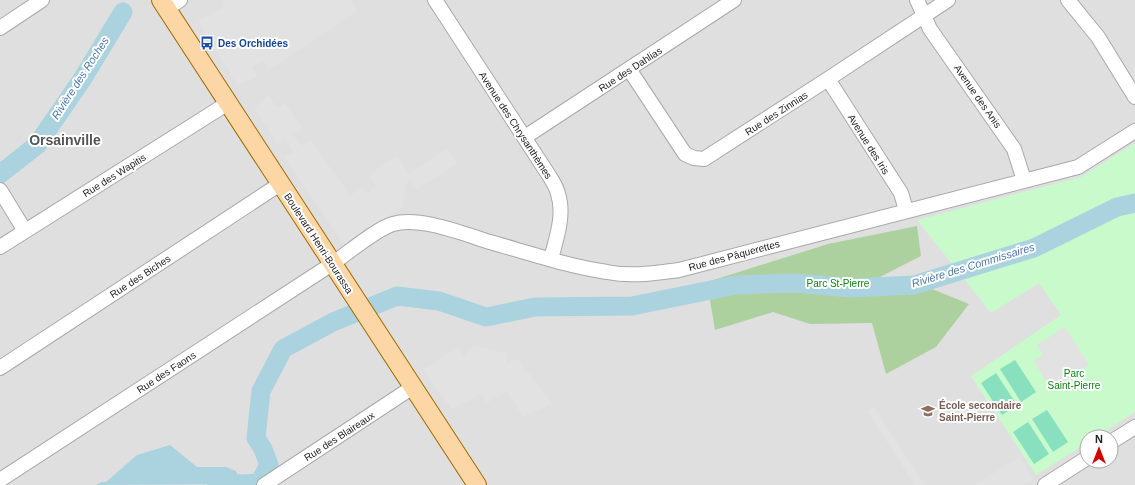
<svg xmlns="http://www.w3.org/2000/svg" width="1135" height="485" font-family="Arial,sans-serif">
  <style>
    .residential { fill: #e0dfdf; fill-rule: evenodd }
    .forest { fill: #add19e }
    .park { fill: #c8facc }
    .pitch { fill: #88e0be }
    .parking { fill: #e2e2e2 }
    .water { fill: #aad3df }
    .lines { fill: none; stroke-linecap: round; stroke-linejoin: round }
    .river { stroke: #aad3df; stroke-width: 19 }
    .minor-casing { stroke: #a9a9a9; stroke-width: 16 }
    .major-casing { stroke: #a06b00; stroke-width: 20 }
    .minor { stroke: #fff; stroke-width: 14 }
    .major { stroke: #fcd6a4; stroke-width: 18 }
    .labels { text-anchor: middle; stroke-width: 4; stroke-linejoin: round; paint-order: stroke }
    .transit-label { font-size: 10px; font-weight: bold; fill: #164399; stroke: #fff; text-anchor: start }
    .street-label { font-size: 10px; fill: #222; stroke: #fff }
    .park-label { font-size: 10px; fill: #0c8416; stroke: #fff }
    .education-label { font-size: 10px; font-weight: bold; fill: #785e54; stroke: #fff; text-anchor: start }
    .water-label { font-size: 11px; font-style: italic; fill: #4a7aab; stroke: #fff }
    .district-label { font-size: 14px; font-weight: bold; fill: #555; stroke: #fff }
  </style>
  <rect width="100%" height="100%" fill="#f2efe9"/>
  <path class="residential" d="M0 0H1135V485H0ZM1087 437H1111V461H1087Z"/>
  <path class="forest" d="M917 226 921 256 880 277 915 282 969 304 936 347 886 374 872 323 810 324 773 312 715 330 707 282 828 244Z"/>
  <path class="park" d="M1135 143V412L1096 437H1087V443L1036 475 971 376 1061 315 1039 283 991 313 917 220 1081 177Z"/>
  <path class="pitch" d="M1015 360 1036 392 1021 402 1000 369Z
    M996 373 1017 405 1002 415 981 383Z
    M1047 410 1068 442 1053 452 1032 419Z
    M1028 422 1049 454 1034 464 1013 432Z"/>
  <path class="parking" d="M222 0H351L357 11 269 70 264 61 252 67 257 76 238 86 198 21 225 6Z
    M269 96 277 108 285 103 303 129 293 135 302 146 310 140 350 195 363 188 367 193 376 186 369 175 397 155 409 174 447 149 458 163 417 189 408 180 401 208 345 246 284 156 293 152 286 139 277 144 254 108Z
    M1065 327 1089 365 1051 390 1034 361 1043 355 1037 345Z
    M473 346 506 353V365L517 358 552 403 523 417 507 391 487 403 482 394 452 409 423 370 458 347 464 357Z
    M874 407 925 485H915L867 411Z
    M1019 457 1033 479 1024 485H975Z"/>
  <path class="water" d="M170 445 197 467H226L236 471 241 484 96 485 101 482H106L137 455Z"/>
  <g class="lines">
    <path class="river" d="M0 174 37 145 83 78 123 12
      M216 481 240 484 259 483 269 465 263 449 256 438 261 391 283 349 333 322 397 296 439 301 486 317 535 307 632 306 736 285 795 283 851 288 914 285 1034 248 1117 207 1135 203"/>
    <g class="minor-casing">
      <path id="minor" d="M435 0 550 177C553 182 557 188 558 194 565 215 556 239 551 259
        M917 0 930 29 1014 149 1024 180
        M1068 0 1098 37 1135 97
        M167 9 180 0
        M0 28 42 0
        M629 69 685 154 694 158 704 159 828 79 948 0
        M828 79 901 193 906 210
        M525 137 734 0
        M0 190 25 231
        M0 247 228 103
        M0 368 280 184
        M1111 442 1135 427
        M0 480 332 264C348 253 376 229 393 224 419 216 464 234 490 242 529 253 567 266 607 272 632 277 655 273 679 270L1078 167 1135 131
        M264 485 413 387
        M1045 485 1087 458"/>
    </g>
    <g class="major-casing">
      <path id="major" d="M161 0 477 485"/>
    </g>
    <use href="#minor" class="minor"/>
    <use href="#major" class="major"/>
  </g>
  <defs>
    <g id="bus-bare" transform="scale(1.08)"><path d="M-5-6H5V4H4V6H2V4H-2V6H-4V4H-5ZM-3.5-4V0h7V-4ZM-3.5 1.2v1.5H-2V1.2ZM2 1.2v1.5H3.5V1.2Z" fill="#1a4fb4" stroke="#fff" stroke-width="2.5" paint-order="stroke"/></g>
    <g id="school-bare" transform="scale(1.08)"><path d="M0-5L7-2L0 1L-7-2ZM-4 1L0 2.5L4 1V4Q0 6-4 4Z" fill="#8d6e63" stroke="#fff" stroke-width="2.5" paint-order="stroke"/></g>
  </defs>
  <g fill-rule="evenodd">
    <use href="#bus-bare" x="207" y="43"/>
    <use href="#school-bare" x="928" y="411"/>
  </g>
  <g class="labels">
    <g class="transit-label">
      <text x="218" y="47">Des Orchidées</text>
    </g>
    <g class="street-label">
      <text transform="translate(630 69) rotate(-33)" y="4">Rue des Dahlias</text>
      <text transform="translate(978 96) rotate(55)" y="4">Avenue des Anis</text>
      <text transform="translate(776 113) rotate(-33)" y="4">Rue des Zinnias</text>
      <text transform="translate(516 125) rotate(57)" y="4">Avenue des Chrysanthèmes</text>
      <text transform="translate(869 144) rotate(58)" y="4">Avenue des Iris</text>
      <text transform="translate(114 175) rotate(-32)" y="4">Rue des Wapitis</text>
      <text transform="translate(319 243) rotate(57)" y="4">Boulevard Henri-Bourassa</text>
      <text transform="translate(734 255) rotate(-15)" y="4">Rue des Pâquerettes</text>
      <text transform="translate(140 276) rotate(-33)" y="4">Rue des Biches</text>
      <text transform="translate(166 372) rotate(-33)" y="4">Rue des Faons</text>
      <text transform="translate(339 436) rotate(-33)" y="4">Rue des Blaireaux</text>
    </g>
    <g class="park-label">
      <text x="838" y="287">Parc St-Pierre</text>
      <text x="1074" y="377">Parc<tspan x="1074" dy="12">Saint-Pierre</tspan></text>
    </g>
    <g class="education-label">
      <text x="939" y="409">École secondaire<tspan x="939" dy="12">Saint-Pierre</tspan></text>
    </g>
    <g class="water-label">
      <text transform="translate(80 78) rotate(-57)" y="4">Rivière des Roches</text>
      <text transform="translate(973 265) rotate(-17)" y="4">Rivière des Commissaires</text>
    </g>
    <g class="district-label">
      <text x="65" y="145">Orsainville</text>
    </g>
  </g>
  <g transform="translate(1099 449)"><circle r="19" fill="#ffffff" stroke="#a7a7a7"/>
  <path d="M0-3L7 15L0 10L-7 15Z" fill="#d40000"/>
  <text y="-6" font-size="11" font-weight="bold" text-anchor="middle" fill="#222222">N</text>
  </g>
</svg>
